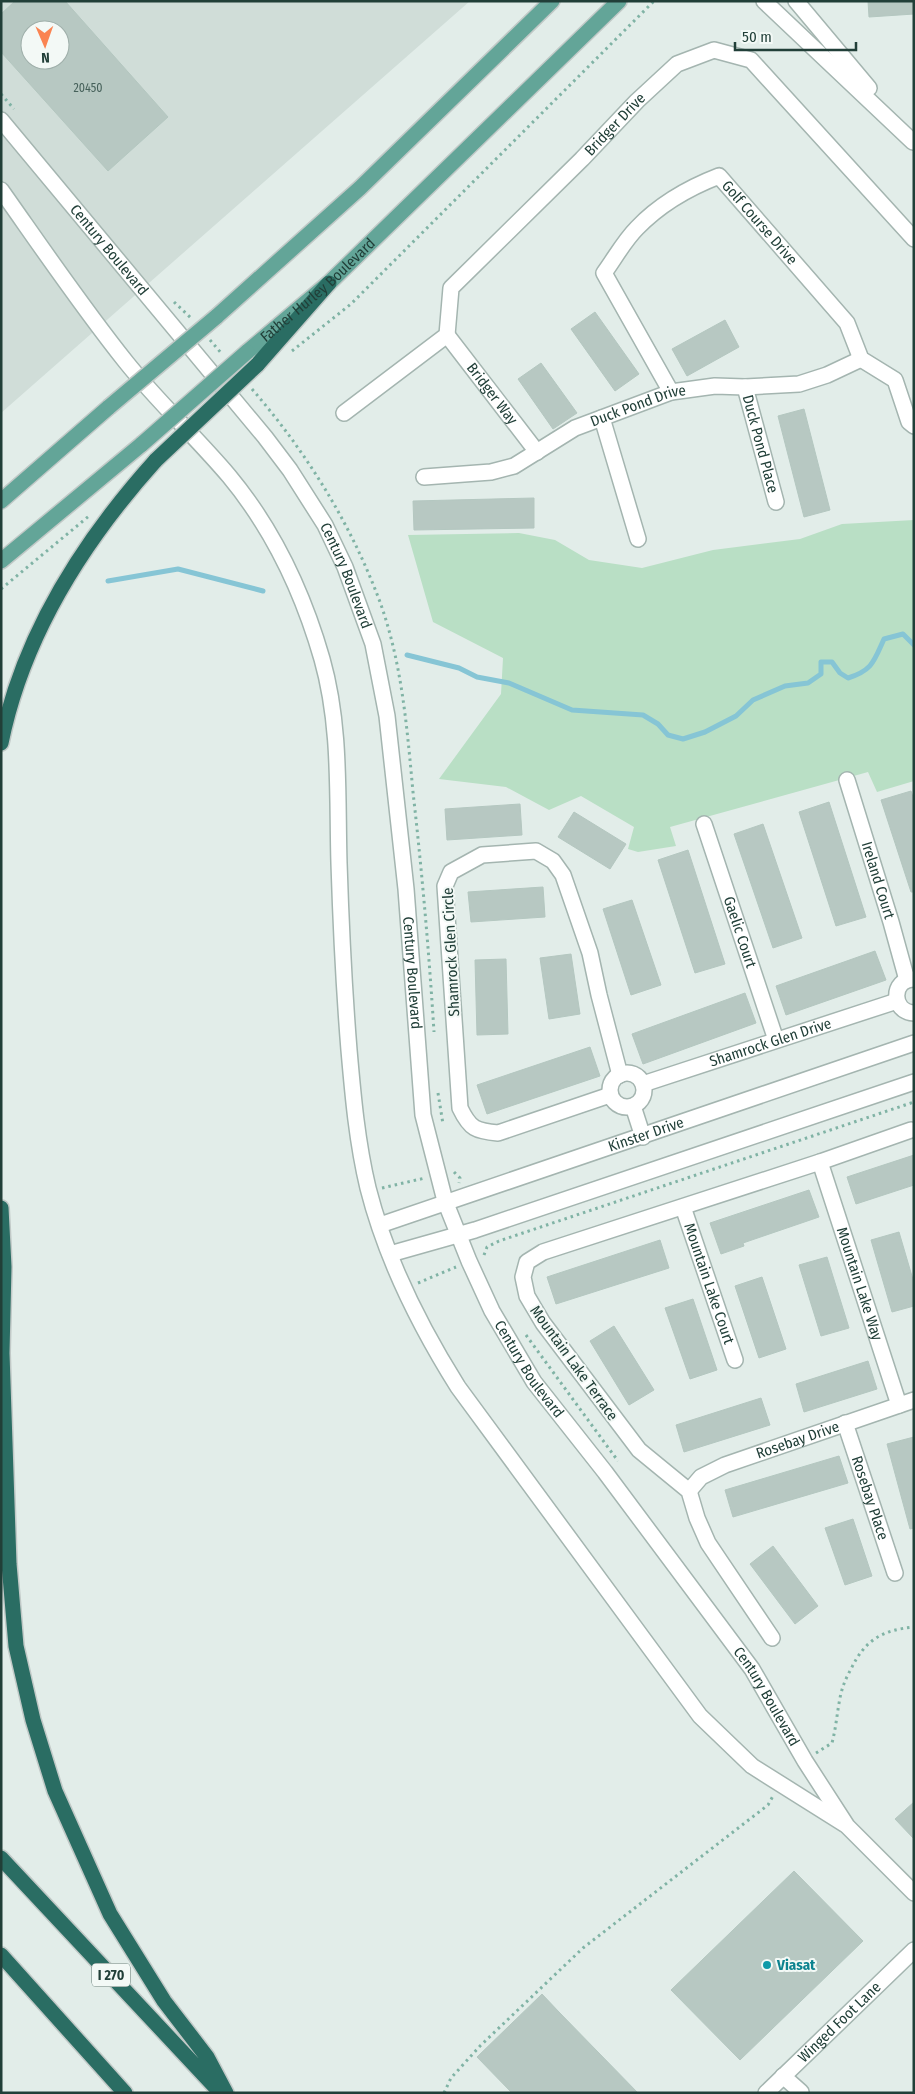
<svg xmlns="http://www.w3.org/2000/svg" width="915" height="2094" font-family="'Fira Sans Condensed',sans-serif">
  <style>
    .built { fill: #d0ddd8; fill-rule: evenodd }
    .green { fill: #b9dfc5 }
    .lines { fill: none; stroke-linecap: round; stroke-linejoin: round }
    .stream { stroke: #86c5d5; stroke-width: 5 }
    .building { fill: #b7c8c2; stroke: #b4c7c0; fill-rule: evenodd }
    .minor-casing { stroke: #a4b5b0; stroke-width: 18 }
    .major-casing { stroke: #c1c9c7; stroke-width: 18 }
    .highway-casing { stroke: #c1c9c7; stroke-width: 18 }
    .path { stroke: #80b3a5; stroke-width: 3; stroke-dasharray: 2.5 4; stroke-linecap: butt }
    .minor { stroke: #fff; stroke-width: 15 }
    .major { stroke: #63a598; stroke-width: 15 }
    .highway { stroke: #2a6d63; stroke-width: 15 }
    .major-bridge-casing { stroke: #c1c9c7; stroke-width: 18; stroke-linecap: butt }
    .highway-bridge-casing { stroke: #c1c9c7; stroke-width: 18; stroke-linecap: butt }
    .major-bridge { stroke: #63a598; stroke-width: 15 }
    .highway-bridge { stroke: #2a6d63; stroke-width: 15 }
    .culture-dot { fill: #0f9aa8; stroke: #f3f9f6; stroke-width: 2 }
    .labels { text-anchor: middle; stroke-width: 4; stroke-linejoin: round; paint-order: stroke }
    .number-label { font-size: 12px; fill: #46615a }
    .shield { fill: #f3f9f6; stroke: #607771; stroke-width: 1 }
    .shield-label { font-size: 14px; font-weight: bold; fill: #213f38 }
    .street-label { font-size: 15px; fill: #213f38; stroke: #f3f9f6 }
    .culture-label { font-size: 15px; font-weight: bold; fill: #0d838f; stroke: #f3f9f6; text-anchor: start }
  </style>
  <rect width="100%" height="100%" fill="#e2ede9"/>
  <path class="built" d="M1 1H470L1 413ZM30 30H60V60H30Z"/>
  <path class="green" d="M914 520V781L877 792 868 772 670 827 676 846 638 852 628 849 634 827 581 796 549 810 506 787 439 779 501 694 503 658 433 622 408 535 519 533 555 540 589 560 642 568 713 550 800 539 842 524Z"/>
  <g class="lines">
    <path class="stream" d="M108 581 178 569 263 591
      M407 655 459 668 477 677 509 683 572 710 643 715 658 724 668 735 683 739 705 732 736 716 753 700 785 686 808 683 821 674V662H832L840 673 848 678C873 670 874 661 884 639L903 634 914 645"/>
  </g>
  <path class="building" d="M15 1H65L168 117 108 171 1 52V14ZM30 30H60V60H30Z
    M868 1H913L914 14 869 17Z
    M595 312 639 374 615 391 571 329Z
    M725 320 739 347 687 376 672 349Z
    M541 363 577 413 553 429 518 379Z
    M804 409 830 510 804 517 778 416Z
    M534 498V528L414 530 413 501Z
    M911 791 914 800V892H911L881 800Z
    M829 802 866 917 836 926 799 812Z
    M520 804 522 835 447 840 445 809Z
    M574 812 626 844 610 869 558 837Z
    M763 824 802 938 773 948 734 834Z
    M688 850 725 964 695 973 658 860Z
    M543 887 545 917 471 922 468 892Z
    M632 900 661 985 631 995 603 909Z
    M875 951 886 980 786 1015 776 986Z
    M571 954 580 1014 549 1019 540 958Z
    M506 959 508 1034 477 1035 475 960Z
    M745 993 756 1023 643 1064 632 1034Z
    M590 1047 600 1076 487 1114 477 1085Z
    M914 1155V1185L856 1204 847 1177Z
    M809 1190 819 1217 743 1243 744 1246 721 1254 710 1223Z
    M899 1232 914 1283V1306L892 1312 871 1240Z
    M660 1240 669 1268 556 1304 547 1277Z
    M827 1257 849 1328 821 1336 799 1265Z
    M762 1277 786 1349 759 1358 735 1286Z
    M693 1299 717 1370 690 1379 665 1308Z
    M614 1326 654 1390 629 1405 590 1341Z
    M868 1361 877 1389 804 1412 796 1384Z
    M761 1398 770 1425 684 1452 676 1425Z
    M914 1437V1528L910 1529 887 1444Z
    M839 1456 848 1483 733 1517 725 1490Z
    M853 1519 872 1576 845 1585 825 1528Z
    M773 1546 818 1606 795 1624 750 1564Z
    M914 1802V1839L895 1819Z
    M794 1871 863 1941 740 2060 671 1990Z
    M542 1994 559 2012 638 2093H512L477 2057Z"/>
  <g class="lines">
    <g class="minor-casing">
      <g id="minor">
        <path d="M764 1 913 142"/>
        <path d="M796 1 869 88"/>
        <path id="s1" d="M1 120 265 437 290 470 325 525 345 567 373 644 387 716 406 889 423 1115 445 1201 469 1261 492 1311 534 1382 605 1472 752 1669 805 1761 847 1826 914 1893"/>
        <path d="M1 190C42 248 82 307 126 362 158 402 196 437 229 476 273 529 303 593 322 659 341 726 337 794 339 863 341 926 344 988 349 1050 353 1096 357 1142 368 1188 386 1259 419 1325 458 1387L700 1716 752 1766 844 1824"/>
        <path id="s2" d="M447 335 537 452"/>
        <path id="s3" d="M745 387 776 502"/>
        <path id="s4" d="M671 392 604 273C615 258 624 241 637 228 660 204 688 188 719 176L847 323 861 359 895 380 909 422 914 426"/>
        <path id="s5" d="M344 413 447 335 451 288 582 159 637 101 677 64 714 50 751 60 914 239"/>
        <path d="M602 418 638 539"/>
        <path id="s6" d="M424 477 491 472 514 466 575 428 671 392 715 386 745 387 799 384 827 375 861 359"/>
        <path id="s7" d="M847 780 891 922 907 980"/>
        <path id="s8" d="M704 824 776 1040"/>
        <path d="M914 979C891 979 891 1012 914 1013"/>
        <circle cx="627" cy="1090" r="17"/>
        <path id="s9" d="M643 1084 897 1001"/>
        <path d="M610 1095 498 1133C476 1131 470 1129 460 1108L445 886 451 872 482 855 536 851 553 861 563 875 590 953 599 995 620 1075"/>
        <path d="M633 1106 643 1137"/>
        <path id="s10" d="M820 1162 899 1405"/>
        <path id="s11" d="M683 1207 735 1360"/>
        <path id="s12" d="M380 1225 914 1043"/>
        <path d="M390 1254 475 1230 914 1082"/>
        <path id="s13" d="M845 1423 895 1573"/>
        <path id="s14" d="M689 1491 701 1477 725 1465 914 1400"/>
        <path d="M772 1638 708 1543 697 1518 689 1491 639 1450 543 1323 527 1296 523 1277 527 1262 543 1252 820 1162 911 1130"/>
        <path d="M783 2076 801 2092"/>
        <path id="s15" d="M766 2093 914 1950"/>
      </g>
    </g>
    <g class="major-casing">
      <g id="major">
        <path d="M216 317 360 188 552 1"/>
        <path id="s16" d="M247 352 329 283 619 1"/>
        <path d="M1 501 109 407"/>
        <path d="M1 561 142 444"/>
      </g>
    </g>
    <g class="highway-casing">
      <path id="highway" d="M257 365 329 283
        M1 743C23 635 83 541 156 460
        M1 1208 4 1267 2 1353 9 1564 16 1646 33 1720 55 1791 110 1914 164 2001 207 2057 226 2093
        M1 1858 218 2090
        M1 1955 125 2093"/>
    </g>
    <path class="path" d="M1 94 14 109
      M174 302 191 318
      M210 340 222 354
      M292 351 351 304 654 1
      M252 389C307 453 351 524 380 602 402 663 407 728 413 792 422 872 429 952 434 1032
      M1 589 89 516
      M438 1093 443 1124
      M454 1172 460 1178 459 1183
      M382 1188 425 1178
      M484 1255 487 1247 499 1241 914 1102
      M418 1283 456 1267
      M526 1335 618 1461
      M816 1753 832 1743C836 1728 837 1713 840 1698 842 1687 846 1678 851 1669 865 1640 882 1630 914 1627
      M444 2093 451 2078 480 2046 583 1948 768 1805 773 1796"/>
    <use href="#minor" class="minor"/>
    <use href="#major" class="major"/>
    <use href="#highway" class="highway"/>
    <g class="major-bridge-casing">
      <path id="major-bridge" d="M109 407 216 317
        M142 444 247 352"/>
    </g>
    <g class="highway-bridge-casing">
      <path id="highway-bridge" d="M156 460 257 365"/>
    </g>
    <use href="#major-bridge" class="major-bridge"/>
    <use href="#highway-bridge" class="highway-bridge"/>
  </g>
  <circle class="culture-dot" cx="767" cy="1965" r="5"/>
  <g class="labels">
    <g class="number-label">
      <text x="88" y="92">20450</text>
    </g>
    <rect class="shield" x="92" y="1963.5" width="38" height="23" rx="4"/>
    <g class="shield-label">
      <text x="111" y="1980">I 270</text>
    </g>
    <g class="street-label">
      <text dy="5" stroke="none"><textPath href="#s5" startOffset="408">Bridger Drive</textPath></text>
      <text dy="5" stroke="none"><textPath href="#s4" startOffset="352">Golf Course Drive</textPath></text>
      <text dy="5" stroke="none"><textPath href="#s1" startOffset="169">Century Boulevard</textPath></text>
      <text dy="5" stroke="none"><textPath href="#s16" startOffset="94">Father Hurley Boulevard</textPath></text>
      <text dy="5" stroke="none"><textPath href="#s2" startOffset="74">Bridger Way</textPath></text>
      <text dy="5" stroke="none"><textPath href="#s6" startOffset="230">Duck Pond Drive</textPath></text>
      <text dy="5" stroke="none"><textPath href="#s3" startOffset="59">Duck Pond Place</textPath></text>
      <text dy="5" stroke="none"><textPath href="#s1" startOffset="574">Century Boulevard</textPath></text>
      <text dy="5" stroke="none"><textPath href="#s7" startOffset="105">Ireland Court</textPath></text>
      <text dy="5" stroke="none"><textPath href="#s8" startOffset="114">Gaelic Court</textPath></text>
      <text transform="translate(451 952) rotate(-93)" y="5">Shamrock Glen Circle</text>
      <text dy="5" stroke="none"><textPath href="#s1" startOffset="979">Century Boulevard</textPath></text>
      <text dy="5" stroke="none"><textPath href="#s9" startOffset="134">Shamrock Glen Drive</textPath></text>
      <text dy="5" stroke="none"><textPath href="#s12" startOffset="281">Kinster Drive</textPath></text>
      <text dy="5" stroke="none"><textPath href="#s11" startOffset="81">Mountain Lake Court</textPath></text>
      <text dy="5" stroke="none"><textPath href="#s10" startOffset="128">Mountain Lake Way</textPath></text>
      <text transform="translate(574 1363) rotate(54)" y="5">Mountain Lake Terrace</text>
      <text dy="5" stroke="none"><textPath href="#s1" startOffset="1399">Century Boulevard</textPath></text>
      <text dy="5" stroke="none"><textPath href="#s14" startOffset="122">Rosebay Drive</textPath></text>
      <text dy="5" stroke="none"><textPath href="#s13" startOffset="79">Rosebay Place</textPath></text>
      <text dy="5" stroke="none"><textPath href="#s1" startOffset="1804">Century Boulevard</textPath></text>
      <text dy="5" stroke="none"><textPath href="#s15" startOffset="102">Winged Foot Lane</textPath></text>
    </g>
    <g class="culture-label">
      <text x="777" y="1970">Viasat</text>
    </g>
  </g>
  <rect width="915" height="2094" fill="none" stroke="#213f38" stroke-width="5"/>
  <g transform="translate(45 45) rotate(178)"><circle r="24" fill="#f3f9f6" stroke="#9fafaa"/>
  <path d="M0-4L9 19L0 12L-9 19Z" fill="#fa8452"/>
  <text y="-8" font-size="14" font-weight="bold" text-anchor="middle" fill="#213f38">N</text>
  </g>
  <path d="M735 42v8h121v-8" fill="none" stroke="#213f38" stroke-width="2.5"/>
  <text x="742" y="42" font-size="15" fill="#213f38" stroke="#f3f9f6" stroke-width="4" paint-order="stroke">50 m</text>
</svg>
